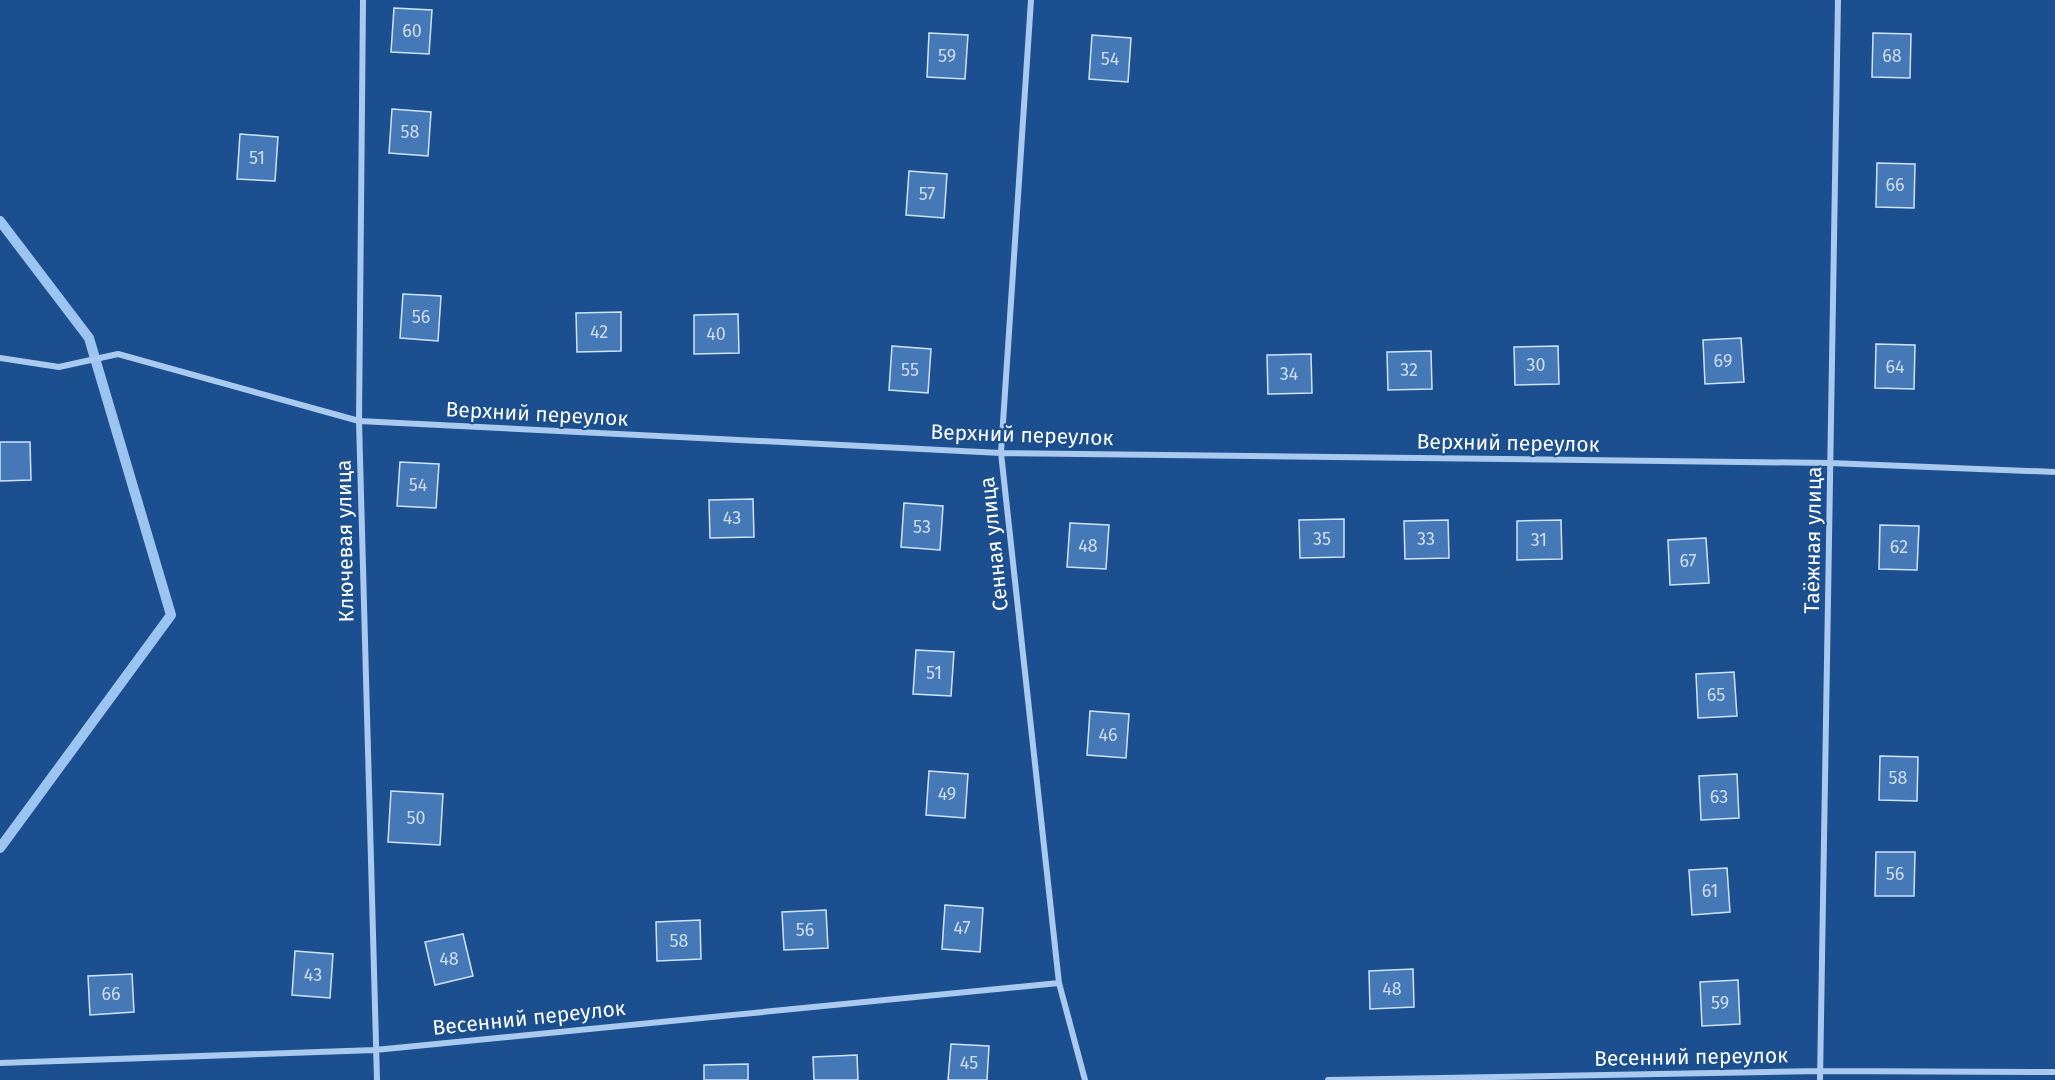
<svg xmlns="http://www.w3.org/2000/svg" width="2055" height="1080" font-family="'Fira Sans',sans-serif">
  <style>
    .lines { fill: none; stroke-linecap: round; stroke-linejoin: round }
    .stream { stroke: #9cc4f0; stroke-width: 10 }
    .building { fill: #4478b7; stroke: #cfe3fa; stroke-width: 1.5 }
    .street { stroke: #a9c9ee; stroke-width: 6 }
    .labels { text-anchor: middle; stroke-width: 4.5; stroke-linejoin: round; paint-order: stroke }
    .number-label { font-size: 18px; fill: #d0dded }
    .street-label { font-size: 21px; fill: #fff; stroke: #1b4f8f }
  </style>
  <rect width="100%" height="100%" fill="#1b4f8f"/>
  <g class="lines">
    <path class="stream" d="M0 221 89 338 171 615 0 848"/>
  </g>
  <path class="building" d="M394 8 432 10 429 54 391 52Z
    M929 33 968 35 965 79 927 77Z
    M1873 33 1911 34 1910 78 1872 77Z
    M1092 35 1131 38 1128 82 1089 79Z
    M392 109 431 112 428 156 389 153Z
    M240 134 278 137 275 181 237 179Z
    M1877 163 1915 164 1914 208 1876 207Z
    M909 171 947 174 944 218 906 215Z
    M403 294 441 296 438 341 400 338Z
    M621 312V351L577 352 576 313Z
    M738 314 739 353 694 354V315Z
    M1741 338 1744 382 1705 384 1703 340Z
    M1876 344 1915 345 1914 389 1875 388Z
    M892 346 931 349 928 393 889 390Z
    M1558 346 1559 384 1515 385 1514 347Z
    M1431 351 1432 389 1388 390 1387 352Z
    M1311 354 1312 393 1268 394 1267 355Z
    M0 442H30L31 480 0 481Z
    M400 462 439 464 436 508 397 506Z
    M753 499 754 537 710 538 709 500Z
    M904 503 943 506 940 550 901 547Z
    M1344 519V557L1300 558 1299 520Z
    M1448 520 1449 558 1405 559 1404 521Z
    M1561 520 1562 559 1517 560V521Z
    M1070 523 1109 525 1106 569 1067 567Z
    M1880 525 1919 526 1917 570 1879 569Z
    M1706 538 1709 583 1670 585 1668 540Z
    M916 650 954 652 951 696 913 694Z
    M1734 672 1737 716 1698 718 1696 674Z
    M1090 711 1129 714 1126 758 1087 755Z
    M1880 756 1918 757 1917 801 1879 800Z
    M929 771 968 774 965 818 926 815Z
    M1737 774 1739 818 1701 820 1699 776Z
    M391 791 443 794 440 845 388 842Z
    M1876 852H1915L1914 896H1875Z
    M1727 868 1730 912 1692 915 1689 870Z
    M945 905 983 908 980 952 942 949Z
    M826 910 828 948 784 950 782 912Z
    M700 920 701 959 657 961 656 922Z
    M463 934 473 976 435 985 425 942Z
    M295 951 333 954 330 998 292 995Z
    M1413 969 1414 1007 1370 1009 1369 971Z
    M132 974 134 1012 90 1015 88 976Z
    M1738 980 1740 1024 1702 1026 1700 982Z
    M951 1044 989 1046 987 1080H948Z
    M857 1055 858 1080H814L813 1057Z
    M748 1064V1080H704V1065Z"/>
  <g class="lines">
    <path class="street" d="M363 0 359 421 377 1080
      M1031 0 1001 453 1059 983 1085 1080
      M0 358 59 367 118 354 359 421 1001 453 1830 463 2055 472
      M0 1063 375 1050 1059 983
      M1328 1080 1820 1071 2055 1072
      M1820 1080 1838 0"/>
  </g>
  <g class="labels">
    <g class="number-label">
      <text x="412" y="37">60</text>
      <text x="947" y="62">59</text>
      <text x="1892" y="62">68</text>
      <text x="1110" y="65">54</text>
      <text x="410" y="138">58</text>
      <text x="257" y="164">51</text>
      <text x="1895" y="191">66</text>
      <text x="927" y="200">57</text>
      <text x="421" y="323">56</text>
      <text x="599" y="338">42</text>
      <text x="716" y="340">40</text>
      <text x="1723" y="367">69</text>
      <text x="1536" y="371">30</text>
      <text x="1895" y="373">64</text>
      <text x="910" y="376">55</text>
      <text x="1409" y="376">32</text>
      <text x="1289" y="380">34</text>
      <text x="418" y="491">54</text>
      <text x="732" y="524">43</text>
      <text x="922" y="533">53</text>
      <text x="1322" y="545">35</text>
      <text x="1426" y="545">33</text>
      <text x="1539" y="546">31</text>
      <text x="1088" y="552">48</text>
      <text x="1899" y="553">62</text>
      <text x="1688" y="567">67</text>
      <text x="934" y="679">51</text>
      <text x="1716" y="701">65</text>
      <text x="1108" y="741">46</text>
      <text x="1898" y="784">58</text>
      <text x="947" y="800">49</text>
      <text x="1719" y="803">63</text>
      <text x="416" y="824">50</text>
      <text x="1895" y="880">56</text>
      <text x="1710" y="897">61</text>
      <text x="962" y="934">47</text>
      <text x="805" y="936">56</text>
      <text x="679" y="947">58</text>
      <text x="449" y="965">48</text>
      <text x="313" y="981">43</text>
      <text x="1392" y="995">48</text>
      <text x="111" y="1000">66</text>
      <text x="1720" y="1009">59</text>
      <text x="969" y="1069">45</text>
    </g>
    <g class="street-label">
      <text transform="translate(537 414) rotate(3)" y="7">Верхний переулок</text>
      <text transform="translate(1022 435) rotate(2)" y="7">Верхний переулок</text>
      <text transform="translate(1508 443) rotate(1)" y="7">Верхний переулок</text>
      <text transform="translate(1813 540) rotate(-89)" y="7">Таёжная улица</text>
      <text transform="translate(345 541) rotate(-91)" y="7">Ключевая улица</text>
      <text transform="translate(994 544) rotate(-96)" y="7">Сенная улица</text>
      <text transform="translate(529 1018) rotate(-6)" y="7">Весенний переулок</text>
      <text transform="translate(1691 1057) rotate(-1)" y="7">Весенний переулок</text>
    </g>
  </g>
</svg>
